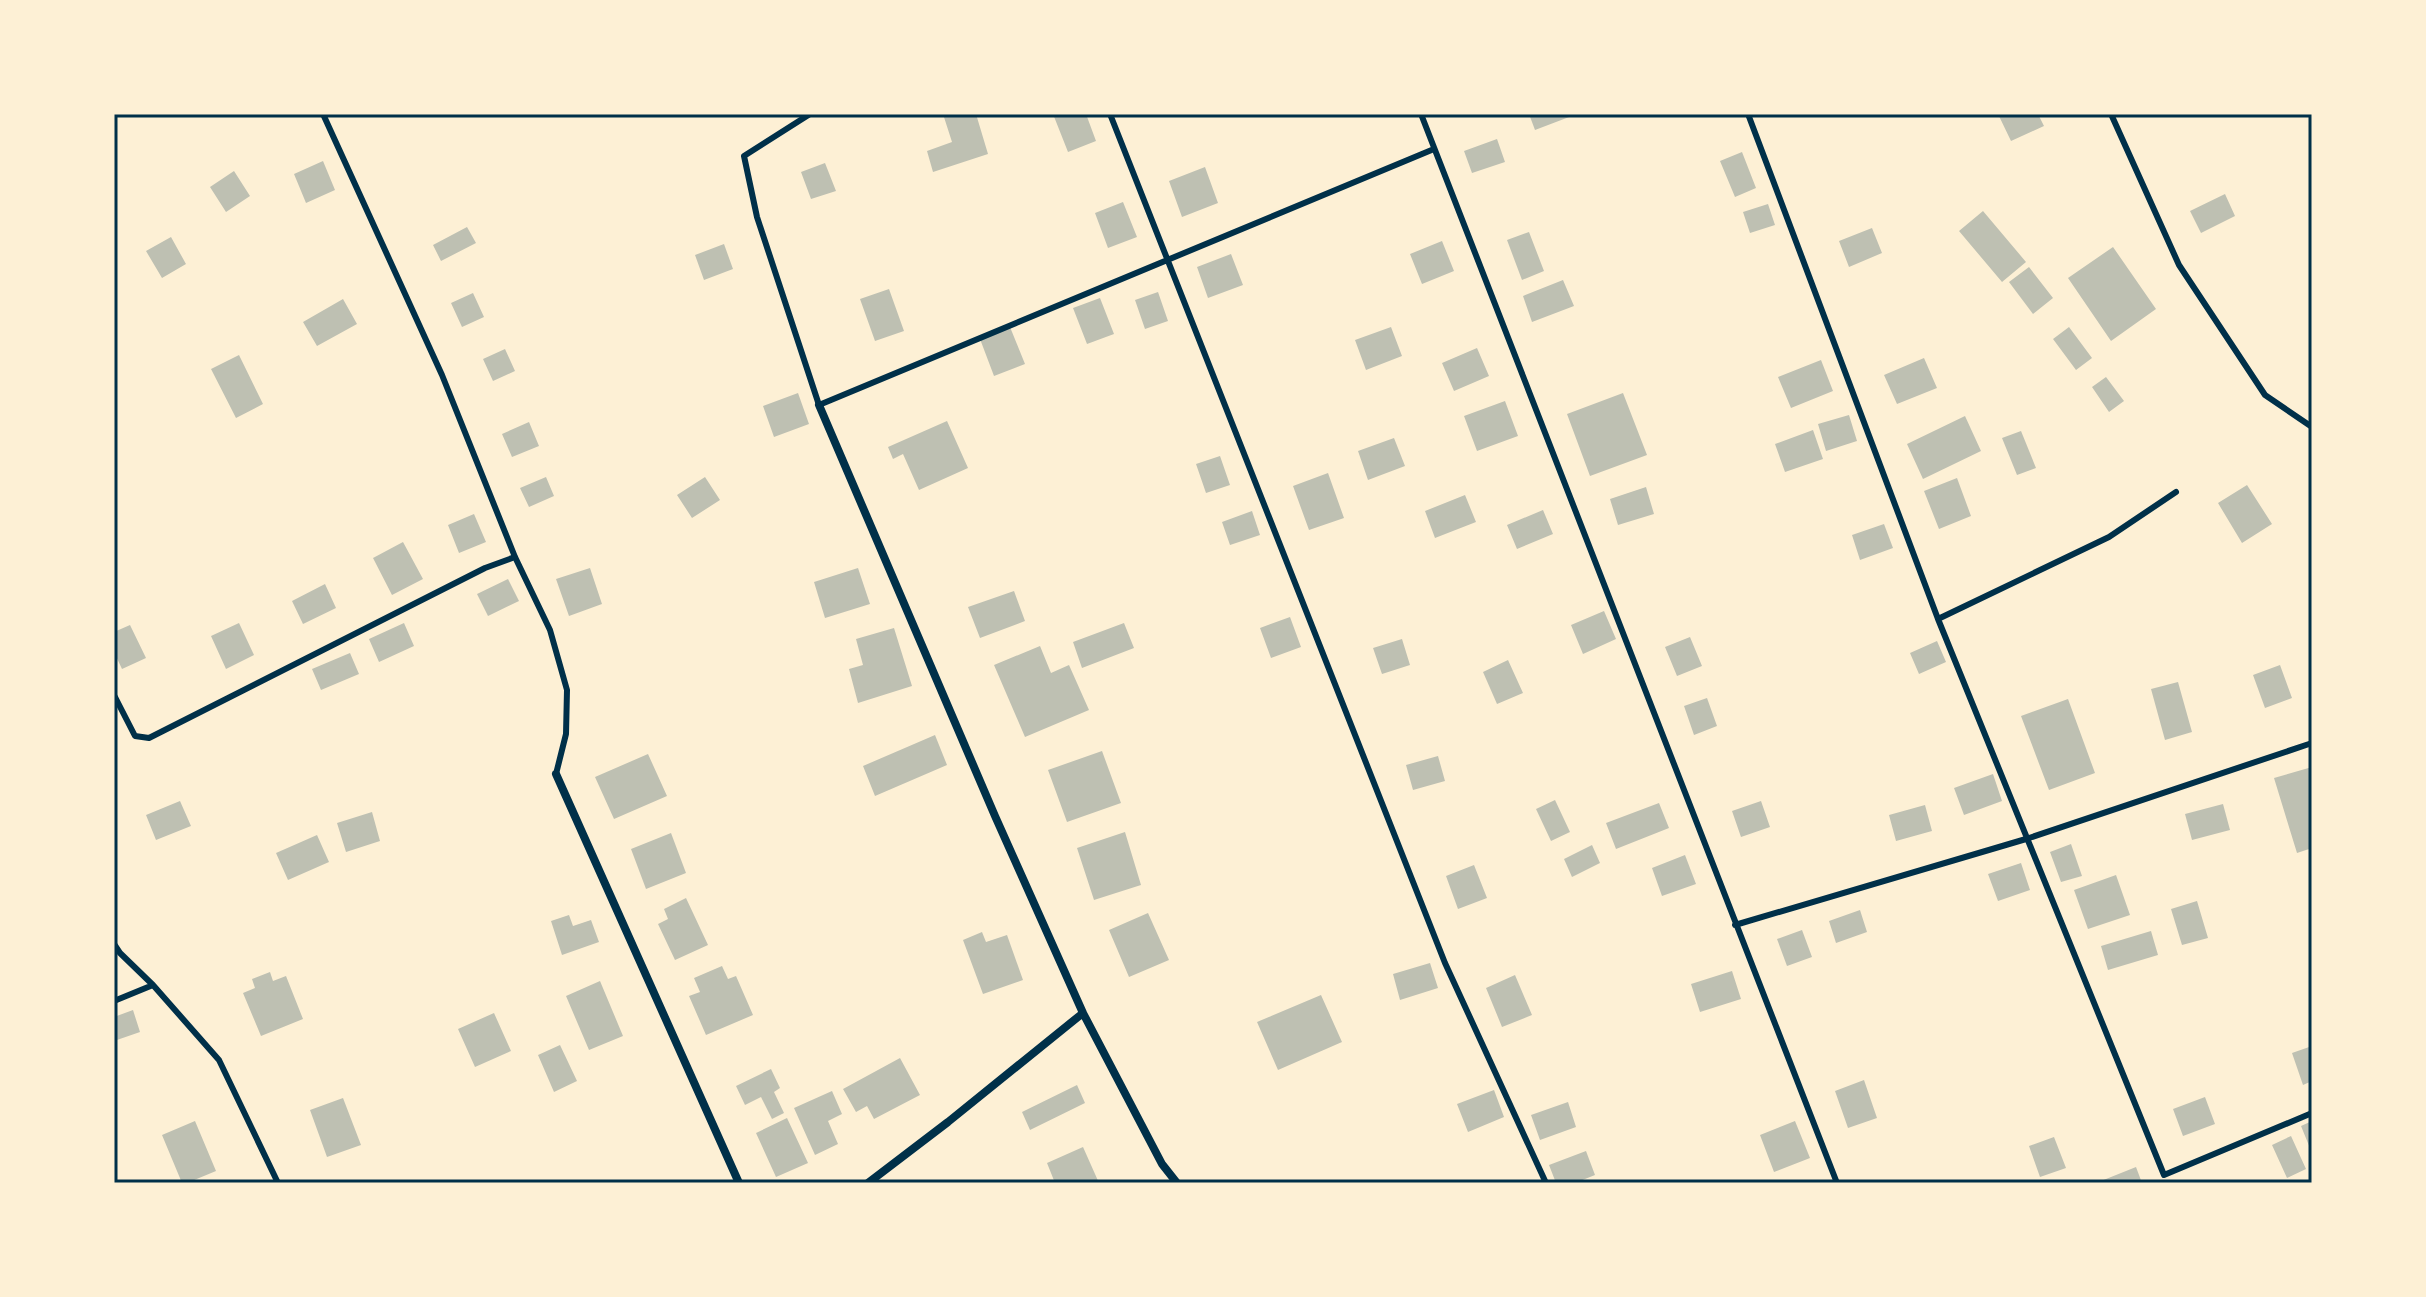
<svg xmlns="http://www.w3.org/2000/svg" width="2426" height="1297" font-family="'Source Sans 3',sans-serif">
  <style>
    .building { fill: #bec0b2 }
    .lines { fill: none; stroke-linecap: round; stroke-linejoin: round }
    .service { stroke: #003049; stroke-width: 6 }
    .minor { stroke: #003049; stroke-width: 8 }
    .neatline { fill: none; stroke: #003049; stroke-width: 3 }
  </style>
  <rect width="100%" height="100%" fill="#fdf0d5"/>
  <path class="building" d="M943 114H976L988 154 933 172 927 151 952 142Z
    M1053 114H1086L1096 141 1068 152Z
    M1529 114H1577L1535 130Z
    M1998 114H2038L2044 126 2011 141Z
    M1497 139 1505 162 1472 173 1464 151Z
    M1742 152 1756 188 1735 197 1720 161Z
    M323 161 335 190 306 203 294 174Z
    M825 163 836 191 811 199 801 172Z
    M1205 167 1218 203 1182 217 1169 181Z
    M234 171 250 196 226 212 210 187Z
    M2225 194 2235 216 2201 233 2190 211Z
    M1123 202 1137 237 1108 248 1095 213Z
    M1768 204 1775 225 1750 233 1743 212Z
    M1983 211 2026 262 2002 282 1959 231Z
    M467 227 476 243 441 261 433 245Z
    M1872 228 1882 253 1849 267 1839 241Z
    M1529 232 1544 271 1522 280 1507 240Z
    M171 237 186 264 162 278 146 251Z
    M1442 241 1454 271 1422 284 1410 254Z
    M724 244 733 269 704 280 695 255Z
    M2113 247 2156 309 2111 341 2068 278Z
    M1231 254 1243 285 1208 298 1197 267Z
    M2029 267 2053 298 2033 314 2009 282Z
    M1563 280 1574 306 1532 322 1523 296Z
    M889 289 904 331 875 341 860 299Z
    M1158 292 1168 321 1145 329 1135 300Z
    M473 293 484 317 462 327 451 303Z
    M1100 298 1114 334 1087 344 1073 308Z
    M343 299 357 324 317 346 303 322Z
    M1010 327 1025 364 994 376 980 339Z
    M1391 327 1402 356 1366 370 1355 340Z
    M2069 327 2092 358 2076 370 2053 339Z
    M1477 348 1489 376 1454 391 1442 363Z
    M505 349 515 371 493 381 483 359Z
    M239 355 263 404 236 418 211 369Z
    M1924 358 1937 388 1897 404 1884 375Z
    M1821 360 1833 391 1791 408 1778 377Z
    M2106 377 2124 401 2109 412 2092 387Z
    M798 393 809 424 774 437 763 406Z
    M1623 393 1647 455 1590 476 1567 414Z
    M1505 401 1518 436 1477 451 1464 416Z
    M1849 415 1857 441 1826 451 1818 424Z
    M1965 416 1981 451 1923 479 1907 444Z
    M947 421 968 468 919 490 903 454 893 459 888 447Z
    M529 422 539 446 512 457 502 434Z
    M1813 430 1823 459 1785 472 1775 444Z
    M2021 431 2036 468 2017 475 2002 438Z
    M1394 438 1405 466 1368 480 1358 451Z
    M1220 456 1230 485 1206 493 1196 464Z
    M1328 473 1344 518 1309 530 1293 486Z
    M546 477 554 496 529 507 520 488Z
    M705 477 720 500 692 518 677 495Z
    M1957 478 1971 516 1939 529 1924 491Z
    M2247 485 2272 524 2242 543 2218 503Z
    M1646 487 1654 514 1618 525 1610 499Z
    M1465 495 1476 522 1435 538 1425 511Z
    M1543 510 1553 534 1517 549 1507 525Z
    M1252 511 1260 535 1230 545 1222 522Z
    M474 514 486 542 459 553 448 525Z
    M1884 524 1893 548 1860 560 1852 535Z
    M403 542 423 579 392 595 373 558Z
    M590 568 602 604 569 616 556 579Z
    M858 568 870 604 825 618 814 582Z
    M508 579 519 601 488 616 477 594Z
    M325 584 336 608 303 624 292 601Z
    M1014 591 1025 621 980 638 968 607Z
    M1604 611 1616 639 1583 654 1571 625Z
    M1290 617 1301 647 1271 658 1260 628Z
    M239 623 254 655 226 669 211 636Z
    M404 623 414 646 379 662 369 639Z
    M1124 623 1134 648 1082 668 1073 642Z
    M130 625 146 658 122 669 114 652V632Z
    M894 628 912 686 858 703 849 669 863 665 856 639Z
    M1690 637 1702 666 1677 676 1665 647Z
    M1402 639 1410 665 1382 674 1373 648Z
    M1937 641 1946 662 1919 674 1910 653Z
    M1040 646 1051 673 1069 665 1089 710 1025 737 994 665Z
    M350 653 359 674 321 690 312 669Z
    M1508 660 1523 693 1497 704 1483 672Z
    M2280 665 2292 698 2265 708 2253 675Z
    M2178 682 2192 732 2165 740 2151 689Z
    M1707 698 1717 726 1694 735 1684 706Z
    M2068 699 2095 773 2049 790 2021 716Z
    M935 735 947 765 875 796 863 766Z
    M1102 751 1121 803 1067 822 1048 770Z
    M648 754 667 796 614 819 595 777Z
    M1438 756 1445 781 1413 790 1406 765Z
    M2312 767V848L2297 853 2274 778Z
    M1993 774 2002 801 1964 815 1954 788Z
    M1555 800 1570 832 1551 841 1536 809Z
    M180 801 191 826 156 840 146 815Z
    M1761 801 1770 827 1741 837 1732 811Z
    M1659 803 1669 828 1616 849 1606 823Z
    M2223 804 2230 830 2192 840 2185 814Z
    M1925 805 1932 831 1896 841 1889 815Z
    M372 812 380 841 346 852 337 823Z
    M1125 832 1141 885 1094 900 1077 848Z
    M671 833 686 873 646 889 631 849Z
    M317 835 329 862 288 880 276 853Z
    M2071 844 2082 876 2061 882 2050 852Z
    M1592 845 1600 863 1572 877 1564 859Z
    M1685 855 1696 884 1662 896 1652 868Z
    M2021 863 2030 890 1998 901 1988 874Z
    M1474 865 1487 898 1458 909 1446 876Z
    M2116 875 2130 915 2088 929 2074 890Z
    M686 898 708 945 675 960 658 924 668 919 664 909Z
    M2197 901 2208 938 2182 945 2171 909Z
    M1860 910 1867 932 1836 943 1829 921Z
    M1148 913 1169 960 1129 977 1109 930Z
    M569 915 573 926 591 920 599 942 562 955 551 921Z
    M1802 930 1812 957 1787 966 1777 939Z
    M2151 931 2158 955 2108 970 2101 946Z
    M982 932 986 942 1007 935 1023 980 983 994 963 940Z
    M1430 963 1438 988 1400 1000 1393 974Z
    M722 966 728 979 736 976 753 1015 706 1035 689 996 700 992 694 978Z
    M1732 971 1741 999 1700 1012 1691 984Z
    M270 972 273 981 286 976 303 1019 261 1036 243 993 255 988 252 979Z
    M1515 975 1532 1015 1502 1027 1486 988Z
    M600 981 623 1036 589 1050 566 996Z
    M1321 995 1342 1042 1278 1070 1257 1022Z
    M133 1010 140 1032 114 1041V1017Z
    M494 1013 511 1051 475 1067 458 1029Z
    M560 1045 577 1081 554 1092 538 1055Z
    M2312 1046V1081L2303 1085 2292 1053Z
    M900 1058 920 1095 874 1119 867 1106 856 1112 843 1089Z
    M771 1069 780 1088 774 1092 784 1113 772 1119 761 1097 745 1105 736 1086Z
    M1864 1080 1877 1118 1848 1128 1835 1091Z
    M1077 1085 1085 1103 1030 1130 1022 1112Z
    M1494 1090 1504 1117 1468 1132 1457 1104Z
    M832 1091 842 1114 828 1121 838 1144 815 1155 794 1108Z
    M2205 1097 2215 1124 2183 1136 2173 1109Z
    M343 1098 361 1145 327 1157 310 1110Z
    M1568 1102 1576 1127 1540 1140 1531 1115Z
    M787 1118 808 1163 776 1177 756 1133Z
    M195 1121 216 1171 187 1183H182L162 1135Z
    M1795 1121 1810 1158 1774 1172 1760 1135Z
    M2312 1121V1153L2301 1126Z
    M2291 1136 2306 1169 2287 1178 2272 1145Z
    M2054 1137 2066 1168 2040 1177 2029 1146Z
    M1083 1147 1099 1183H1055L1047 1163Z
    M1586 1151 1595 1175 1575 1183H1556L1549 1165Z
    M2136 1167 2142 1183H2096Z"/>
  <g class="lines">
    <path class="service" d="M323 114 442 375 515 557 550 630 567 690 566 734 556 774
      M810 114 744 156 757 217 819 405 1434 149
      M1110 114 1445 963 1546 1183
      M1421 114 1837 1183
      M1748 114 1938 619 2164 1175 2312 1113
      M2111 114 2179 265 2265 395 2312 427
      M1938 619 2109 537 2176 492
      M114 695 135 736 149 738 485 568 515 557
      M1735 925 2026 839 2312 743
      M114 944 120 953 153 985 219 1060 278 1183
      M114 1001 153 985"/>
    <path class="minor" d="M819 405 995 816 1083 1013 1162 1164 1177 1183
      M556 774 739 1183
      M868 1183 948 1122 1083 1013"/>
  </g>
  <rect width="2426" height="1297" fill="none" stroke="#fdf0d5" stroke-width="232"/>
  <rect x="116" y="116" width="2194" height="1065" class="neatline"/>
</svg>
